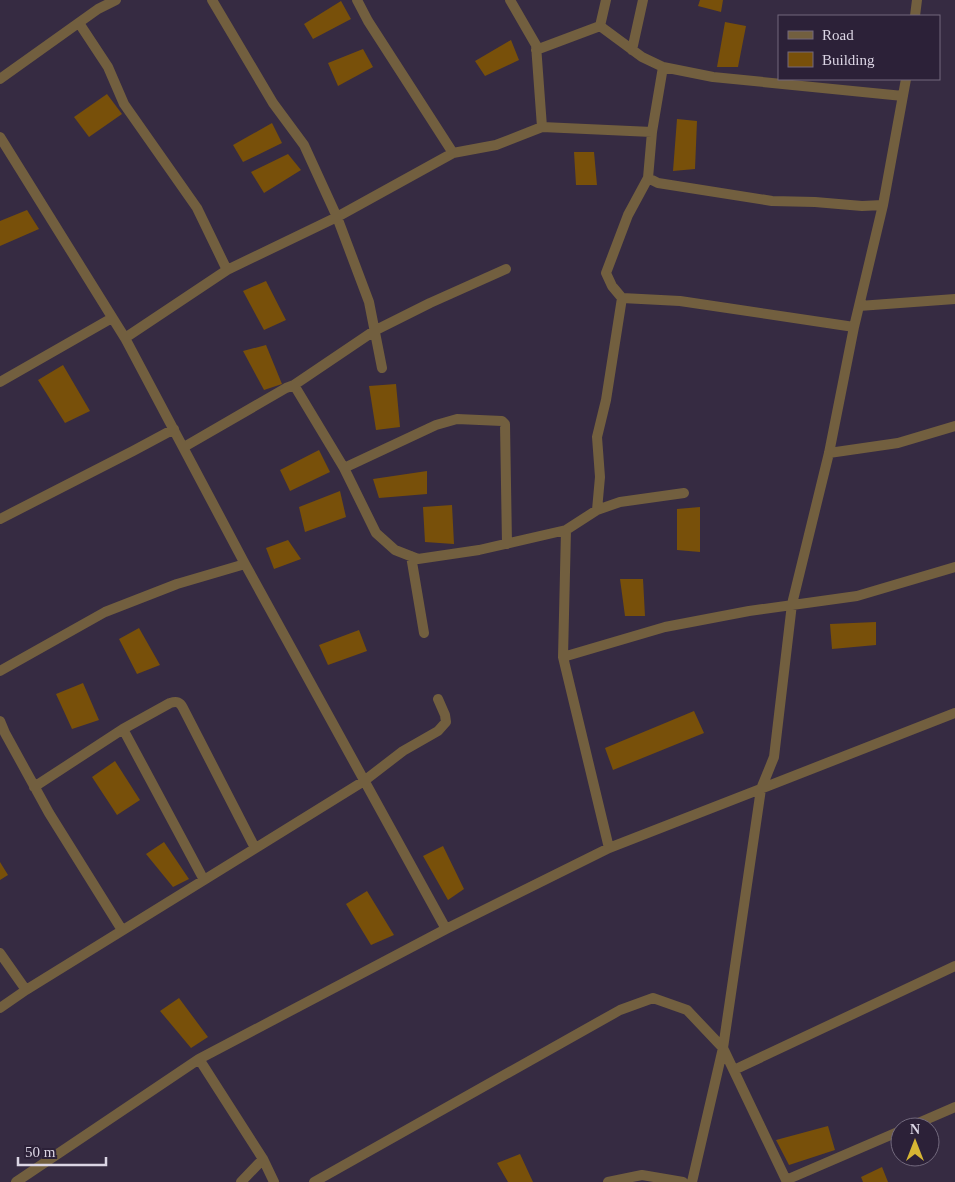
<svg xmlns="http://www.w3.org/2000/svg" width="955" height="1182" font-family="'Times New Roman',serif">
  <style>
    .building { fill: #78500a }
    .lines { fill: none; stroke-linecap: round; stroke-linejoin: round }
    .minor { stroke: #725f3f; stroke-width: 10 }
  </style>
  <rect width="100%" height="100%" fill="#362b42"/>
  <path class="building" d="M700 0H723L721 12 698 6Z
    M341 1 351 19 313 39 304 24Z
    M725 22 746 26 738 67H717Z
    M511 40 519 60 485 76 475 61Z
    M363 49 373 67 338 86 328 63Z
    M107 94 122 114 89 137 74 117Z
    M677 119 697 121 695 169 673 171Z
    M272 123 282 143 243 162 233 145Z
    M574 152H594L597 185H576Z
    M288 154 301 170 264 193 251 172Z
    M27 210 39 229 0 246V221Z
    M266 281 286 320 264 330 243 291Z
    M266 345 282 384 264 390 243 351Z
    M63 365 90 411 65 423 38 380Z
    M396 384 400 427 376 430 369 386Z
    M319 450 330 472 290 491 280 470Z
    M427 471V494L379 498 373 479Z
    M340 491 346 517 305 532 299 507Z
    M452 505 454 544 425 542 423 507Z
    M700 507V552L677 550V509Z
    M288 540 301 559 274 569 266 548Z
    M620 579H643L645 616H625Z
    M876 622V645L832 649 830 624Z
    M139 628 160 665 137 674 119 639Z
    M359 630 367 651 328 665 319 645Z
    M83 683 99 720 72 729 56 694Z
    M694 711 704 733 613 770 605 748Z
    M115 761 140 800 117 815 92 777Z
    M164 842 189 879 173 887 146 854Z
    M443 846 464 889 448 900 423 856Z
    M0 862 8 875 0 880Z
    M367 891 394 935 371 945 346 904Z
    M179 998 208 1037 191 1048 160 1011Z
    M828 1126 835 1150 789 1165 776 1140Z
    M520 1154 533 1182H508L497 1163Z
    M882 1167 888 1182H863L861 1177Z"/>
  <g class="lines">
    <path class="minor" d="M212 0 273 103 304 145 337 217 369 302 382 368
      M357 0 368 21 453 153
      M510 0 536 45 542 127
      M915 16 917 0
      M79 23 108 67 124 104 197 208 227 270
      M600 26 642 57 663 67 713 77 903 96
      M600 26 606 0
      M536 50 600 26
      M632 50 643 0
      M663 67 652 132 648 178 658 183 772 201 815 202 862 206 883 205
      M0 79 98 9 116 0
      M0 137 125 338 245 564 446 929
      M622 298 612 286 606 273 628 215 648 178
      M859 306 955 299
      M125 338 227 270 337 217 453 153 496 145 542 127 652 132
      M0 382 112 318
      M294 385 344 468 436 425 457 419 502 421 505 424 507 544
      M184 447 286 388 294 385 374 331 430 303 506 269
      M829 453 898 443 955 426
      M344 468 376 533 395 550 418 559 479 550 566 530 597 510 620 502 684 493
      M597 510 600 477 597 437 606 400 622 298 680 301 854 327
      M0 519 133 451 174 429
      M411 556 424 633
      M563 657 566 530
      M0 671 105 612 177 584 245 564
      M0 721 5 733 49 813 122 930
      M123 729 204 880
      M34 787 123 729 170 703C177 701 180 702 183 708L255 848
      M609 848 563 657 665 627 749 611 857 596 955 567
      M0 953 26 990
      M0 1008 26 990 364 781 403 751 438 731 446 722 445 715 438 699
      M199 1059 263 1159 274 1182
      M734 1070 955 966
      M909 1127 955 1107
      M786 1180 900 1131
      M16 1182 199 1059 446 929 609 848 955 713
      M241 1182 263 1159
      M314 1182 620 1010 653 998 687 1010 723 1048 787 1182
      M608 1182 642 1175 683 1182
      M692 1182 723 1048 761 789 774 757 792 604 829 453 854 327 883 205 906 79"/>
  </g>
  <rect x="778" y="15" width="162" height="65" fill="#2c2138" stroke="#72697d"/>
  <rect x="788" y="31" width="25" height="8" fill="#725f3f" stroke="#72697d"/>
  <text x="822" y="40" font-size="15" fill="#dbd5e4">Road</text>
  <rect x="788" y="52" width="25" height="15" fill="#78500a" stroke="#72697d"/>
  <text x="822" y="65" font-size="15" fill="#dbd5e4">Building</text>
  <g transform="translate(915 1142)"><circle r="24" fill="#2c2138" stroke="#72697d"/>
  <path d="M0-4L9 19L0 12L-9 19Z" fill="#d6b534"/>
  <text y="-8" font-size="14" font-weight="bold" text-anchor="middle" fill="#dbd5e4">N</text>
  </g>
  <path d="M18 1157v8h88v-8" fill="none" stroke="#dbd5e4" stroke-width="2.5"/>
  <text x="25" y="1157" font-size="15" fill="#dbd5e4" stroke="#2c2138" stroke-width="4" paint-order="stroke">50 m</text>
</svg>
